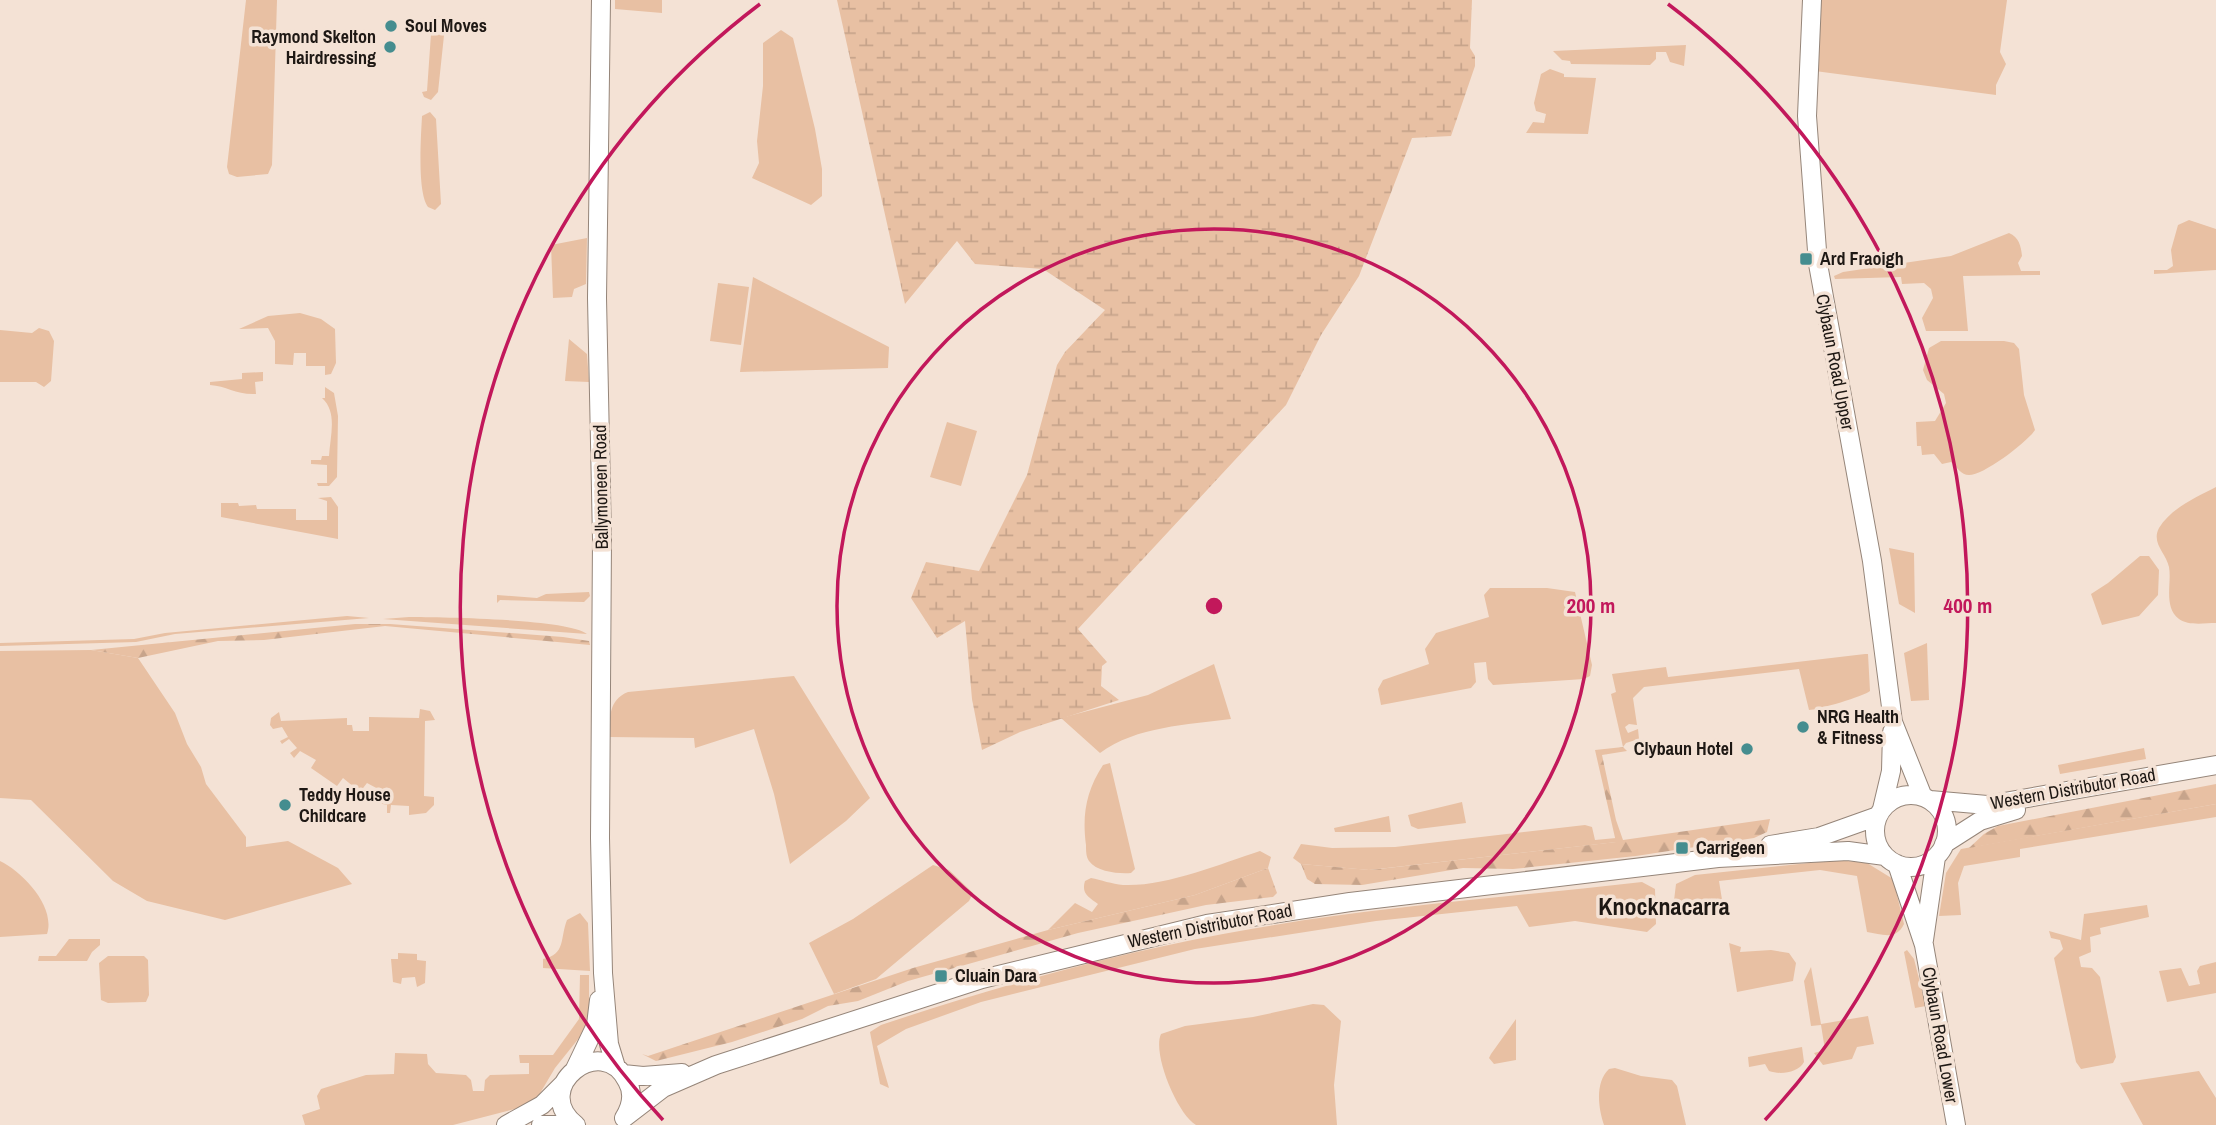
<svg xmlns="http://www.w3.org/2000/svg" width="2216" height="1125" font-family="'Archivo Narrow',sans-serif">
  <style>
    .green { fill: #e8c0a3 }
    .forest { fill: url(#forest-firs) }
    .wetland { fill: url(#wetland-marsh) }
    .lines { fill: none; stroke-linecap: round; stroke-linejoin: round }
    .tertiary-casing { stroke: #958579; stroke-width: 20 }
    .tertiary { stroke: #fff; stroke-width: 18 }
    .ring { fill: none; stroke: #c2185b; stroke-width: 3.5 }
    .poi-dot { fill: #458d8f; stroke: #f4e2d5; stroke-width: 2.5 }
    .labels { text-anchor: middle; stroke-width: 7; stroke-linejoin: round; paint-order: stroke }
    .poi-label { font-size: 18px; font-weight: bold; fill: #1e1814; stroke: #f4e2d5; text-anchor: start }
    .street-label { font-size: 18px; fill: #1e1814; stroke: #f4e2d5 }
    .district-label { font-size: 24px; font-weight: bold; fill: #1e1814; stroke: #f4e2d5 }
    .centre { fill: #c2185b; stroke: #f4e2d5; stroke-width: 3.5 }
    .ring-label { font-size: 21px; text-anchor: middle; font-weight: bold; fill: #c2185b; stroke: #f4e2d5; stroke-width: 7; stroke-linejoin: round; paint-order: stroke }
  </style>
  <defs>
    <pattern id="forest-firs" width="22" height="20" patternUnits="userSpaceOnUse" patternTransform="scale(1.75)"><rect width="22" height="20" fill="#e8c0a3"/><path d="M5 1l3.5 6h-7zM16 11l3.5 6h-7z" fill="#c7a48b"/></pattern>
    <pattern id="wetland-marsh" width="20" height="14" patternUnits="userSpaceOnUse" patternTransform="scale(1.75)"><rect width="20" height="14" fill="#e8c0a3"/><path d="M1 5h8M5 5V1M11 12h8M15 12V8" fill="none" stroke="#c7a48b"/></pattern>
  </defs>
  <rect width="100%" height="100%" fill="#f4e2d5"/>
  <path class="green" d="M246 0H277L272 165 268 174 237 177 229 174 227 167Z
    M615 0H662V13L615 9Z
    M1818 0H2007L2000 52 2006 64 1996 85V95L1815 71Z
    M432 16 442 17 445 26 438 92 431 100 424 97 422 92 427 91 431 34 425 33Z
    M781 30 793 38 815 129 822 169V196L811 205 752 178 759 163 757 141 763 86V43Z
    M1686 45 1684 66 1670 62 1666 52H1656V59L1650 65 1571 64 1570 61 1562 60 1553 51Z
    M1550 69 1564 74V77L1596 78 1588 134 1526 133 1533 122 1544 123 1546 114 1536 111 1534 103 1541 74Z
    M430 112 436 119 441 204 435 210 428 207C417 192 421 137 422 116Z
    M2189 220 2216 229V270L2154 274V270H2167L2173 266 2171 250 2178 225Z
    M2009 233C2019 237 2021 246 2022 256L2018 263 2021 271H2040V275L1963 276 1968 331H1926L1922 318 1933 298 1931 289 1924 283 1902 284 1901 277 1835 279 1834 276 1843 272 1951 256Z
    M587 238 586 284 574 289 572 297 553 298 551 245Z
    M753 277 889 347 888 368 740 372Z
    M718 283 749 287 741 345 710 341Z
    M300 313 321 319 335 329 336 363 331 374 325 375V366H306V353H294L293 365 275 364V341L268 328 239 329 268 316Z
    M39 328 49 331 54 341 51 381 44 387 36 382H0V330L32 333Z
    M569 339 587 354 589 382 565 381Z
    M1941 341H2004L2014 343 2019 349 2024 395 2035 430C2027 442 1984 475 1969 475 1961 475 1957 467 1951 462L1942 464 1934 454 1922 455 1921 446H1917L1916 422 1935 421 1946 403 1944 394 1927 380 1923 370 1929 348Z
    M263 372V381L255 382 256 394C236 395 227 386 210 385V382L242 379V373Z
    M325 387 334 393 338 416 337 477 329 486H318L317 483H327V465L311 464V460H321L322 456H329C330 437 338 412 322 398H325Z
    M947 422 977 431 961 486 930 477Z
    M2216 487V623C2205 623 2188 626 2179 619 2163 607 2172 583 2169 567 2166 553 2151 543 2159 528 2171 508 2197 497 2216 487Z
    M331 497 338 507V539L221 517V503H238L239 506 256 505 257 509H296V520H327V501L318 498Z
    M1889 548 1914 553 1915 613 1899 604Z
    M2140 556H2149L2159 570 2158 595 2139 616 2102 625 2091 594 2108 583Z
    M1490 588H1547L1575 592 1592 665 1590 676 1584 679 1493 685 1488 679 1486 662 1474 663 1476 682 1471 688 1381 705 1378 689 1383 680 1429 664 1425 649 1436 633 1489 617 1484 595Z
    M589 592 590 596 584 602 500 600 497 603V595L537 598 546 594Z
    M347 616 369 618 175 634 136 642 0 646V643L134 639 165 633Z
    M409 617C439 617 569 619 587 634L383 619Z
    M1927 643 1929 700 1911 701 1904 653Z
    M91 650 138 658 175 713 187 744 201 767 206 784 246 837V847L288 841 338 868 352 884 225 920 147 901 113 881 31 800 0 798V651Z
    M1865 654H1868L1870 691C1865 696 1817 710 1809 710L1799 669 1644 687 1633 698 1637 725 1629 724 1625 727 1628 733 1638 729 1639 739 1626 743 1623 747 1611 694 1616 692 1612 674 1666 667 1668 677Z
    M1214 664 1231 719C1187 725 1137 726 1100 753L1061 718 1148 695Z
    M794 676 870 798 846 821 790 864 774 794 754 729 695 748 694 738 609 737C610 718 608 700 628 692Z
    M420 709 430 711 435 720 425 721 424 796 434 797V805L426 813 409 815V806L391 805 390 813H387V805L375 802 380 790 367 783 360 792 343 778 337 786 311 768 316 760 300 751 294 758 290 753 297 748 289 739 282 744 280 741 288 737 282 727 273 729 270 725 271 718 279 712 281 721 347 718V725H352L353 731H369V717L419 718Z
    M2144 748 2146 759 2060 774 2058 765Z
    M1110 763 1135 869 1131 873C1119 874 1097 872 1089 861 1086 857 1086 850 1086 845 1082 815 1086 791 1103 765Z
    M1462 802 1466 823 1418 829 1411 826 1408 815Z
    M2216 804V817L2020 849V857L1964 866 1958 883 1961 915 1939 916 1946 873 1961 849Z
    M1389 816 1391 832H1335L1334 828Z
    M1585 825 1592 827 1595 840 1616 838 1617 842 1369 870 1301 864 1293 858 1301 844 1332 848 1395 847Z
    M1260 851 1271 857 1268 868 1195 895 1048 930 1075 903 1092 912 1098 904C1089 897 1081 894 1085 881L1091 878C1101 880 1112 884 1123 885 1165 887 1220 864 1260 851Z
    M1837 860 1867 863 1893 879 1904 924C1896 941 1882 934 1867 932L1857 876 1820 870 1719 881 1724 912 1672 917 1676 884 1695 875Z
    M0 861C23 872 56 907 47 934L0 937Z
    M933 865 949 870 973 893 969 901 876 979 834 994 809 943 853 919Z
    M1642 882 1655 889 1656 924 1647 932 1575 921 1529 927 1517 906 1376 921 1195 949 981 1002 906 1029 877 1046 889 1088 880 1084 870 1032 881 1025C1001 985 1127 950 1251 929 1380 906 1512 897 1642 882Z
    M2147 905 2149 917 2100 928 2101 934 2090 937 2091 952 2079 957 2081 967 2092 968 2100 977 2116 1057 2113 1063 2081 1069 2076 1062 2054 958 2063 949 2060 940 2051 938 2049 931 2081 940 2084 914Z
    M580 913 588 923 590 971 543 968V959C566 955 560 937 567 920Z
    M69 939H100V945L92 952 87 961H38L39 956H56Z
    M1729 943 1741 947 1740 952 1771 950 1789 953 1796 963 1793 981 1737 992Z
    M1907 950 1914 959 1926 1006 1915 1008 1904 952Z
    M398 953 417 954V960L426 961 425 983 417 987 415 977 402 978 401 984 393 982 391 959H398Z
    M108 956H144L148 960 149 995 146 1002 108 1003 101 1000 99 963Z
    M2216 962V993L2167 1002 2159 971 2181 968 2189 986 2200 984 2197 971 2200 966Z
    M1811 967 1821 1024 1868 1016 1874 1044 1857 1047 1852 1059 1823 1065 1814 1053 1825 1050 1821 1025 1811 1026 1804 981Z
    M580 975H589V1012L583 1033 555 1068 539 1095 526 1106 453 1125H305L302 1115 320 1109 317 1096 321 1089 366 1075 394 1074 395 1053 427 1054 428 1064 436 1073 466 1075 471 1080 473 1091H484L485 1080 490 1075 529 1074V1063H520L519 1055H553L579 1019Z
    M1313 1004 1324 1005 1341 1021 1334 1085 1337 1125H1196C1177 1114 1152 1053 1161 1034L1185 1026 1253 1017Z
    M1516 1019V1060L1494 1064 1489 1058 1491 1054Z
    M1802 1047 1804 1062C1798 1073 1780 1075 1769 1071L1765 1064 1749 1067 1748 1057Z
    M1615 1068 1641 1076 1672 1080 1677 1086 1686 1125H1604C1598 1108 1595 1082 1609 1069Z
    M2199 1071 2216 1098V1125H2143L2120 1083Z"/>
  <path class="forest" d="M355 624H390L563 637 589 641 590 645 385 626 264 640 218 641 138 658 91 650Z
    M1623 747 1627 751 1602 755 1616 820 1623 840 1770 819 1767 832 1754 838 1636 856 1513 869 1463 868 1362 885 1315 884 1307 879 1301 864 1370 870 1616 842 1595 750Z
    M2216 784V804L1969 848 1984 834 1998 826Z
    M1268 868 1277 893 1273 897 1206 905 1078 933 908 981 858 1001 828 1006 802 1019 732 1042 656 1061 642 1054 648 1056 913 968 1048 930 1195 895Z"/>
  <path class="wetland" d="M837 0H1472L1470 48 1475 56V66L1451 136 1412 138 1359 276 1321 335 1286 405 1078 629 1107 662 1102 666 1101 686 1119 700 1020 732 982 750 972 699 965 621 937 638 911 598 926 562 979 571 1027 475 1057 365 1065 352 1105 310 1043 269 975 264 957 241 905 304Z"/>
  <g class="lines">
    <g class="tertiary-casing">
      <path id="tertiary" d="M601 0 597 298 602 539 600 838 603 973 609 1044 616 1067
        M1812 0 1807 116 1818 264 1872 561 1893 722 1923 797
        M1875 831a36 36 0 1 1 72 0a36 36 0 1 1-72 0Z
        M1930 800 1987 805 2216 765
        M1882 809 1891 771 1892 732
        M1944 844 1980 821 2016 810
        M1770 845 1819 837 1878 816
        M1897 864 1924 945 1956 1125
        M1924 940 1936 857
        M575 1069 596 1025 599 1000
        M623 1074 643 1076 682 1073
        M624 1118 663 1088 716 1065 982 979 1207 924 1350 902 1718 858 1848 851 1885 856
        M506 1125 542 1105 563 1084
        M541 1125 573 1123
        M576 1125C529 1088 602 1031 627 1081 634 1093 631 1107 624 1118"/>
    </g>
    <use href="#tertiary" class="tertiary"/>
  </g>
  <g class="ring">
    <circle cx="1214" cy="606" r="377"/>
    <path d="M663 1120A754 754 0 0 1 760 4M1668 4A754 754 0 0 1 1765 1120"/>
  </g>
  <g class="poi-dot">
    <circle cx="391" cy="26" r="7"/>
    <circle cx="390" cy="47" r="7"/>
    <rect x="1799" y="252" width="14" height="14" rx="3.5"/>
    <circle cx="1803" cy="727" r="7"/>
    <circle cx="1747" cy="749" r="7"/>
    <circle cx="285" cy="805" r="7"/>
    <rect x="1675" y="841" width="14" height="14" rx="3.5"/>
    <rect x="934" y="969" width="14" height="14" rx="3.5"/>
  </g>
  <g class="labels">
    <g class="poi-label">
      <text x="405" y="32">Soul Moves</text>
      <text x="376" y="43" text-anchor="end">Raymond Skelton<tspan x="376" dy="21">Hairdressing</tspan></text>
      <text x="1820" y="265">Ard Fraoigh</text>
      <text x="1817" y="723">NRG Health<tspan x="1817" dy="21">&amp; Fitness</tspan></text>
      <text x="1733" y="755" text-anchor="end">Clybaun Hotel</text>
      <text x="299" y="801">Teddy House<tspan x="299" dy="21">Childcare</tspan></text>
      <text x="1696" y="854">Carrigeen</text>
      <text x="955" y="982">Cluain Dara</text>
    </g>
    <g class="street-label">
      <text transform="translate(1835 362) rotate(79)" y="6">Clybaun Road Upper</text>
      <text transform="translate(601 487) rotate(-91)" y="6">Ballymoneen Road</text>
      <text transform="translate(2073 789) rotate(-10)" y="6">Western Distributor Road</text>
      <text transform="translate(1210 926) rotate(-11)" y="6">Western Distributor Road</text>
      <text transform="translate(1940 1035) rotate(80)" y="6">Clybaun Road Lower</text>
    </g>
    <g class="district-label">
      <text x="1664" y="915">Knocknacarra</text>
    </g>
  </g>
  <circle cx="1214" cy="606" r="10" class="centre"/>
  <g class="ring-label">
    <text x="1591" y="613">200 m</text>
    <text x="1968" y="613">400 m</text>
  </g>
</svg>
